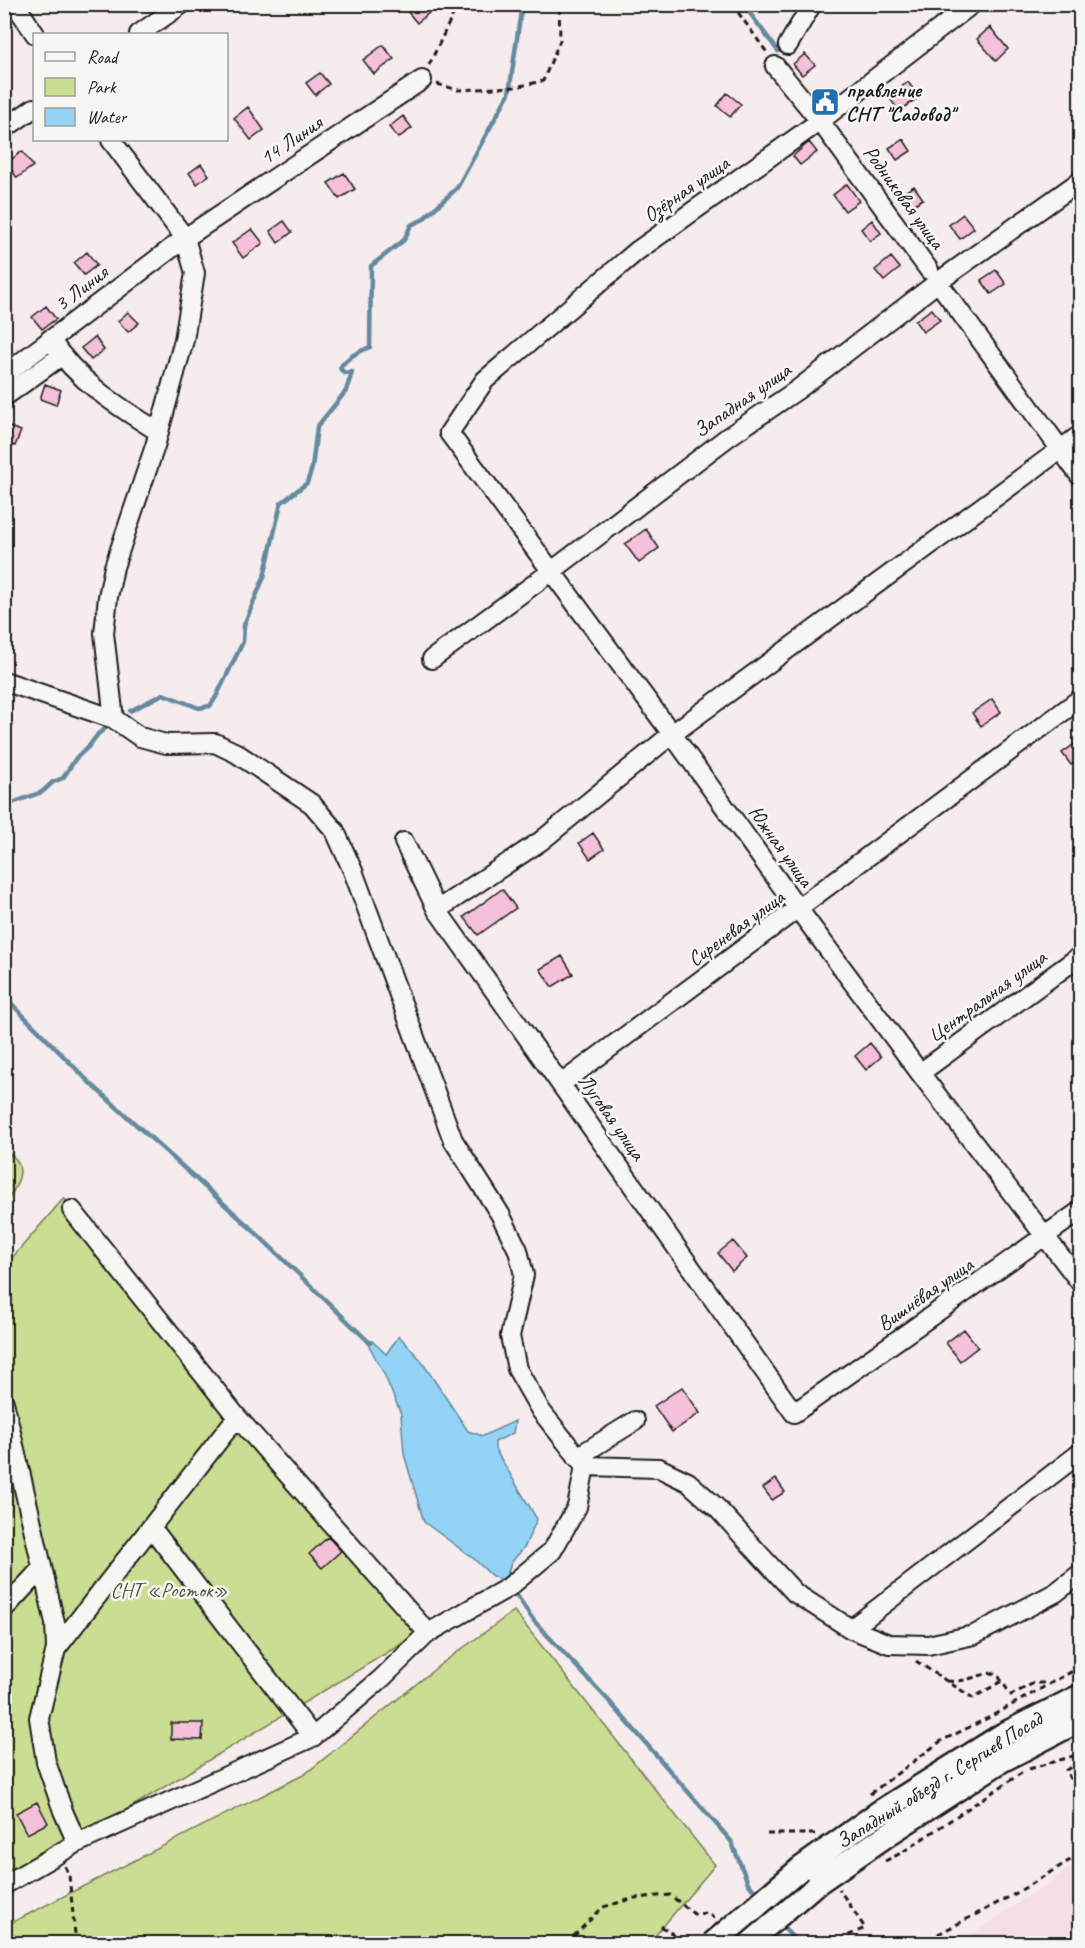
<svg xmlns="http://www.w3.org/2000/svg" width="1085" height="1948" font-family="Caveat,sans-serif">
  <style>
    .built { fill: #f6dee7 }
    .green { fill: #cbdd92; stroke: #747c57; stroke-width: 1.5 }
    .water { fill: #93d3f5; stroke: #638a9e; stroke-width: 1.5 }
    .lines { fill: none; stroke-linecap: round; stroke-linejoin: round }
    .stream { stroke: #638a9e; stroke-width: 4.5 }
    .building { fill: #f5c0da; stroke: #1c1c1c; stroke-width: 1.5 }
    .minor-casing { stroke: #1c1c1c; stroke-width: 22 }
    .major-casing { stroke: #1c1c1c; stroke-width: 27 }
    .path { stroke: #1c1c1c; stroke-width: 3; stroke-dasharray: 6 4.5; stroke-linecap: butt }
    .minor { stroke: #f6f6f2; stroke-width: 18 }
    .major { stroke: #f6f6f2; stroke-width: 22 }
    .major-bridge-casing { stroke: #1c1c1c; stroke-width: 27; stroke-linecap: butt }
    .major-bridge { stroke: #f6f6f2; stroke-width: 22 }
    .labels { text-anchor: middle; stroke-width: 5; stroke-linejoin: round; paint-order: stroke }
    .poi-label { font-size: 21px; font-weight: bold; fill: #1c1c1c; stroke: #f6f6f2; text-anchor: start }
    .street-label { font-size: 21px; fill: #1c1c1c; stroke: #f6f6f2 }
    .park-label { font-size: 21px; fill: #51563f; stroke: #f6f6f2 }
  </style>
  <rect width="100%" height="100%" fill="#f6ebed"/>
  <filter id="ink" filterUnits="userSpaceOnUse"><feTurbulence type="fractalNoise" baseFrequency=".0167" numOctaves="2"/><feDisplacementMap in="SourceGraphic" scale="12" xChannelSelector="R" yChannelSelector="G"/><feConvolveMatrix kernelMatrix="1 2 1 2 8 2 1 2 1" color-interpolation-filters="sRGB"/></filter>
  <g filter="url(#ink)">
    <path class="built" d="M1080 1861V1943H960Z"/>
    <path class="green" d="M7 1152C32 1166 15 1188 5 1206L4 1153Z
      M64 1198 418 1634 83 1836 5 1880V1266Z
      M514 1611 715 1865 649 1943H5V1926L305 1774 441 1664Z"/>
    <path class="water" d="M399 1336 420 1359 468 1431 483 1436 515 1421 513 1433 495 1442V1449L537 1519 525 1546 511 1563 507 1575 501 1580 492 1576 474 1559 424 1522 404 1454 401 1414 384 1374 366 1340 372 1341 386 1354Z"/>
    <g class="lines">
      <path class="stream" d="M743 4 778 51
        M130 711 163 694 199 708 210 706 216 697 243 642 244 625 264 577 281 503 307 483 312 468 317 427 346 391 352 372 344 373 340 368C347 357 358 352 370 347L371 266 404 240 411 225 422 220 457 188 509 93 522 4
        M4 806 42 792 53 782 63 778 76 758 89 746 98 734 110 725
        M4 996 90 1083 255 1232 370 1343
        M516 1594 534 1621 609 1701 731 1841 748 1883 759 1897
        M779 1922 798 1944"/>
    </g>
    <path class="building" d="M417 4H425L430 12 417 23 408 12Z
      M990 27 1008 49 996 61 977 39Z
      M383 45 394 59 374 74 363 60Z
      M805 54 815 65 802 75 793 64Z
      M320 73 329 84 315 95 306 83Z
      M908 82 919 97 899 111 888 96Z
      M727 93 741 104 730 117 717 106Z
      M248 107 264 130 251 140 234 118Z
      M403 116 412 128 398 138 389 127Z
      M903 139 911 151 897 160 889 148Z
      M809 142 817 152 800 165 793 156Z
      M22 151 33 166 17 178 7 163Z
      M201 164 209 175 197 184 189 173Z
      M344 173 355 189 339 199 328 183Z
      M847 184 859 201 845 211 833 195Z
      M914 186 923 199 909 208 900 195Z
      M963 214 974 228 960 239 949 225Z
      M872 220 881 233 870 241 861 229Z
      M284 221 292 232 278 243 270 231Z
      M252 229 263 243 243 258 232 243Z
      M87 252 97 265 84 275 74 263Z
      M891 257 900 268 884 281 875 270Z
      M996 270 1006 284 991 294 981 280Z
      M46 306 56 319 42 329 32 317Z
      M932 309 940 320 923 332 915 321Z
      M128 312 139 323 128 332 118 321Z
      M95 337 104 350 91 360 81 348Z
      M45 384 61 390 56 405 40 399Z
      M4 425 21 431 15 446 4 442Z
      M646 529 659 548 639 563 625 544Z
      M992 699 1001 712 981 726 972 713Z
      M1080 740V758L1071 765 1062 753Z
      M593 833 604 849 590 859 579 843Z
      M502 889 516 908 478 935 464 917Z
      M562 956 573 974 552 987 540 969Z
      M870 1043 881 1057 866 1070 855 1056Z
      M733 1241 747 1258 732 1271 718 1253Z
      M964 1329 978 1347 960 1361 946 1343Z
      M682 1387 700 1413 672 1432 654 1406Z
      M776 1479 785 1492 772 1500 763 1488Z
      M328 1537 341 1551 322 1568 309 1554Z
      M171 1723H203L202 1740 171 1739Z
      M37 1802 48 1823 27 1834 16 1813Z"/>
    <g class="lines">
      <g class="minor-casing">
        <path id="minor" d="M15 4 35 34
          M972 4 820 121 637 251 485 380 449 433 672 734 799 910 920 1073 1080 1282
          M139 34 182 4
          M788 45 812 4
          M775 66 820 121 929 270
          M4 129 34 108
          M111 140 185 238 195 273 184 340 155 446 114 567 108 597 104 633 114 719
          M938 282 1080 476
          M50 339C77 381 117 406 159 432
          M4 375 185 238 422 80
          M4 397 61 356
          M432 659 552 571 728 437 797 390 938 282 1080 181
          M4 681 114 719 140 737 166 744 215 743 236 753 312 804 335 831 353 871 453 1140 500 1214 518 1250 524 1275 510 1336 517 1369 541 1411 585 1466 577 1507 552 1551 509 1587 428 1633 382 1678 313 1737 77 1843 4 1885
          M404 842 437 910 794 1413 1080 1211
          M437 910 541 841 672 734 1080 435
          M920 1073 1080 956
          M561 1084 1080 699
          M72 1210 237 1417 428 1633
          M4 1402 55 1623 56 1649 39 1718 46 1762 63 1811 77 1843
          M577 1457 635 1421
          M585 1466 659 1468 688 1482 717 1508 795 1593 851 1629 889 1644 928 1645 974 1635 1055 1593 1080 1574
          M151 1527 313 1737
          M4 1609 42 1568
          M851 1629 1080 1453
          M56 1649 237 1417"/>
      </g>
      <g class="major-casing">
        <path id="major" d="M800 1869 881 1811 1004 1734 1080 1696
          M746 1944 813 1886 893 1831 1001 1761 1080 1720"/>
      </g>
      <path class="path" d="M732 4 768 54
        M429 65 458 4
        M437 84 458 90 515 87 543 81 560 40 559 4
        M916 1661 973 1698 1002 1681
        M948 1681C966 1683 977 1674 994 1673L999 1677 1011 1695 1034 1683H1048
        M1080 1762 1066 1770 1080 1799
        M1029 1769 1080 1754
        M870 1794 941 1741 988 1718 1080 1667
        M767 1834H815
        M885 1861 901 1853 1023 1772
        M65 1866 69 1875 76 1944
        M661 1926 687 1944
        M566 1944 603 1907 635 1898 670 1895 694 1914 709 1913 715 1919
        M829 1944 865 1928 839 1889
        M919 1944 1013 1895 1080 1854"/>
      <use href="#minor" class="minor"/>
      <use href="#major" class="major"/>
      <g class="major-bridge-casing">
        <path id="major-bridge" d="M712 1944 800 1869"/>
      </g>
      <use href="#major-bridge" class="major-bridge"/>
    </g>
  </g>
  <defs>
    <g id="civic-square" transform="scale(1.5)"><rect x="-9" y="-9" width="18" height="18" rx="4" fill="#1f6fb2" stroke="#f6f6f2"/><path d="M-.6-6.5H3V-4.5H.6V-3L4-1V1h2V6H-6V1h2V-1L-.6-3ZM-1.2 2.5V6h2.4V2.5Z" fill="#fff"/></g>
  </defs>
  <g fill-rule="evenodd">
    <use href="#civic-square" x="825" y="102"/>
  </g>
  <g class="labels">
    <g class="poi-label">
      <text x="846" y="97">правление<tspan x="846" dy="24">СНТ "Садовод"</tspan></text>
    </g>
    <g class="street-label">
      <text transform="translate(291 140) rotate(-34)" y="7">14 Линия</text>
      <text transform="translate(686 189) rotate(-35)" y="7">Озёрная улица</text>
      <text transform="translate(904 197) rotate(54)" y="7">Родниковая улица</text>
      <text transform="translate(81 288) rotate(-37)" y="7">3 Линия</text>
      <text transform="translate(742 400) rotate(-35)" y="7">Западная улица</text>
      <text transform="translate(781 846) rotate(54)" y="7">Южная улица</text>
      <text transform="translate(736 928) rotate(-36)" y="7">Сиреневая улица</text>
      <text transform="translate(987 996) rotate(-36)" y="7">Центральная улица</text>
      <text transform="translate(612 1117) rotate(55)" y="7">Луговая улица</text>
      <text transform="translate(925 1294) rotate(-35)" y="7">Вишнёвая улица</text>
      <text transform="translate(939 1780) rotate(-32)" y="7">Западный объезд г. Сергиев Посад</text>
    </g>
    <g class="park-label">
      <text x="169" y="1597">СНТ «Росток»</text>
    </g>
  </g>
  <rect width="1085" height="1948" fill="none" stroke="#f6f6f2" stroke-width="24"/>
  <rect x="12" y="12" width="1061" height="1924" fill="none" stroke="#1c1c1c" stroke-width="2" filter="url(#ink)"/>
  <rect x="33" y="33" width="195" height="108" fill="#f6f6f2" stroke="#9f9f9c" stroke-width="1.5"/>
  <rect x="45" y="52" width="30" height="9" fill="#f6f6f2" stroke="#9f9f9c" stroke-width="1.5"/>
  <text x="87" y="63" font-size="18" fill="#1c1c1c">Road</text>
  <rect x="45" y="78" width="30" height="18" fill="#cbdd92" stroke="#9f9f9c" stroke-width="1.5"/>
  <text x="87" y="93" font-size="18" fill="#1c1c1c">Park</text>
  <rect x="45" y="108" width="30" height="18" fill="#93d3f5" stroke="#9f9f9c" stroke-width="1.5"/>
  <text x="87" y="123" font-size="18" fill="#1c1c1c">Water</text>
</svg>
